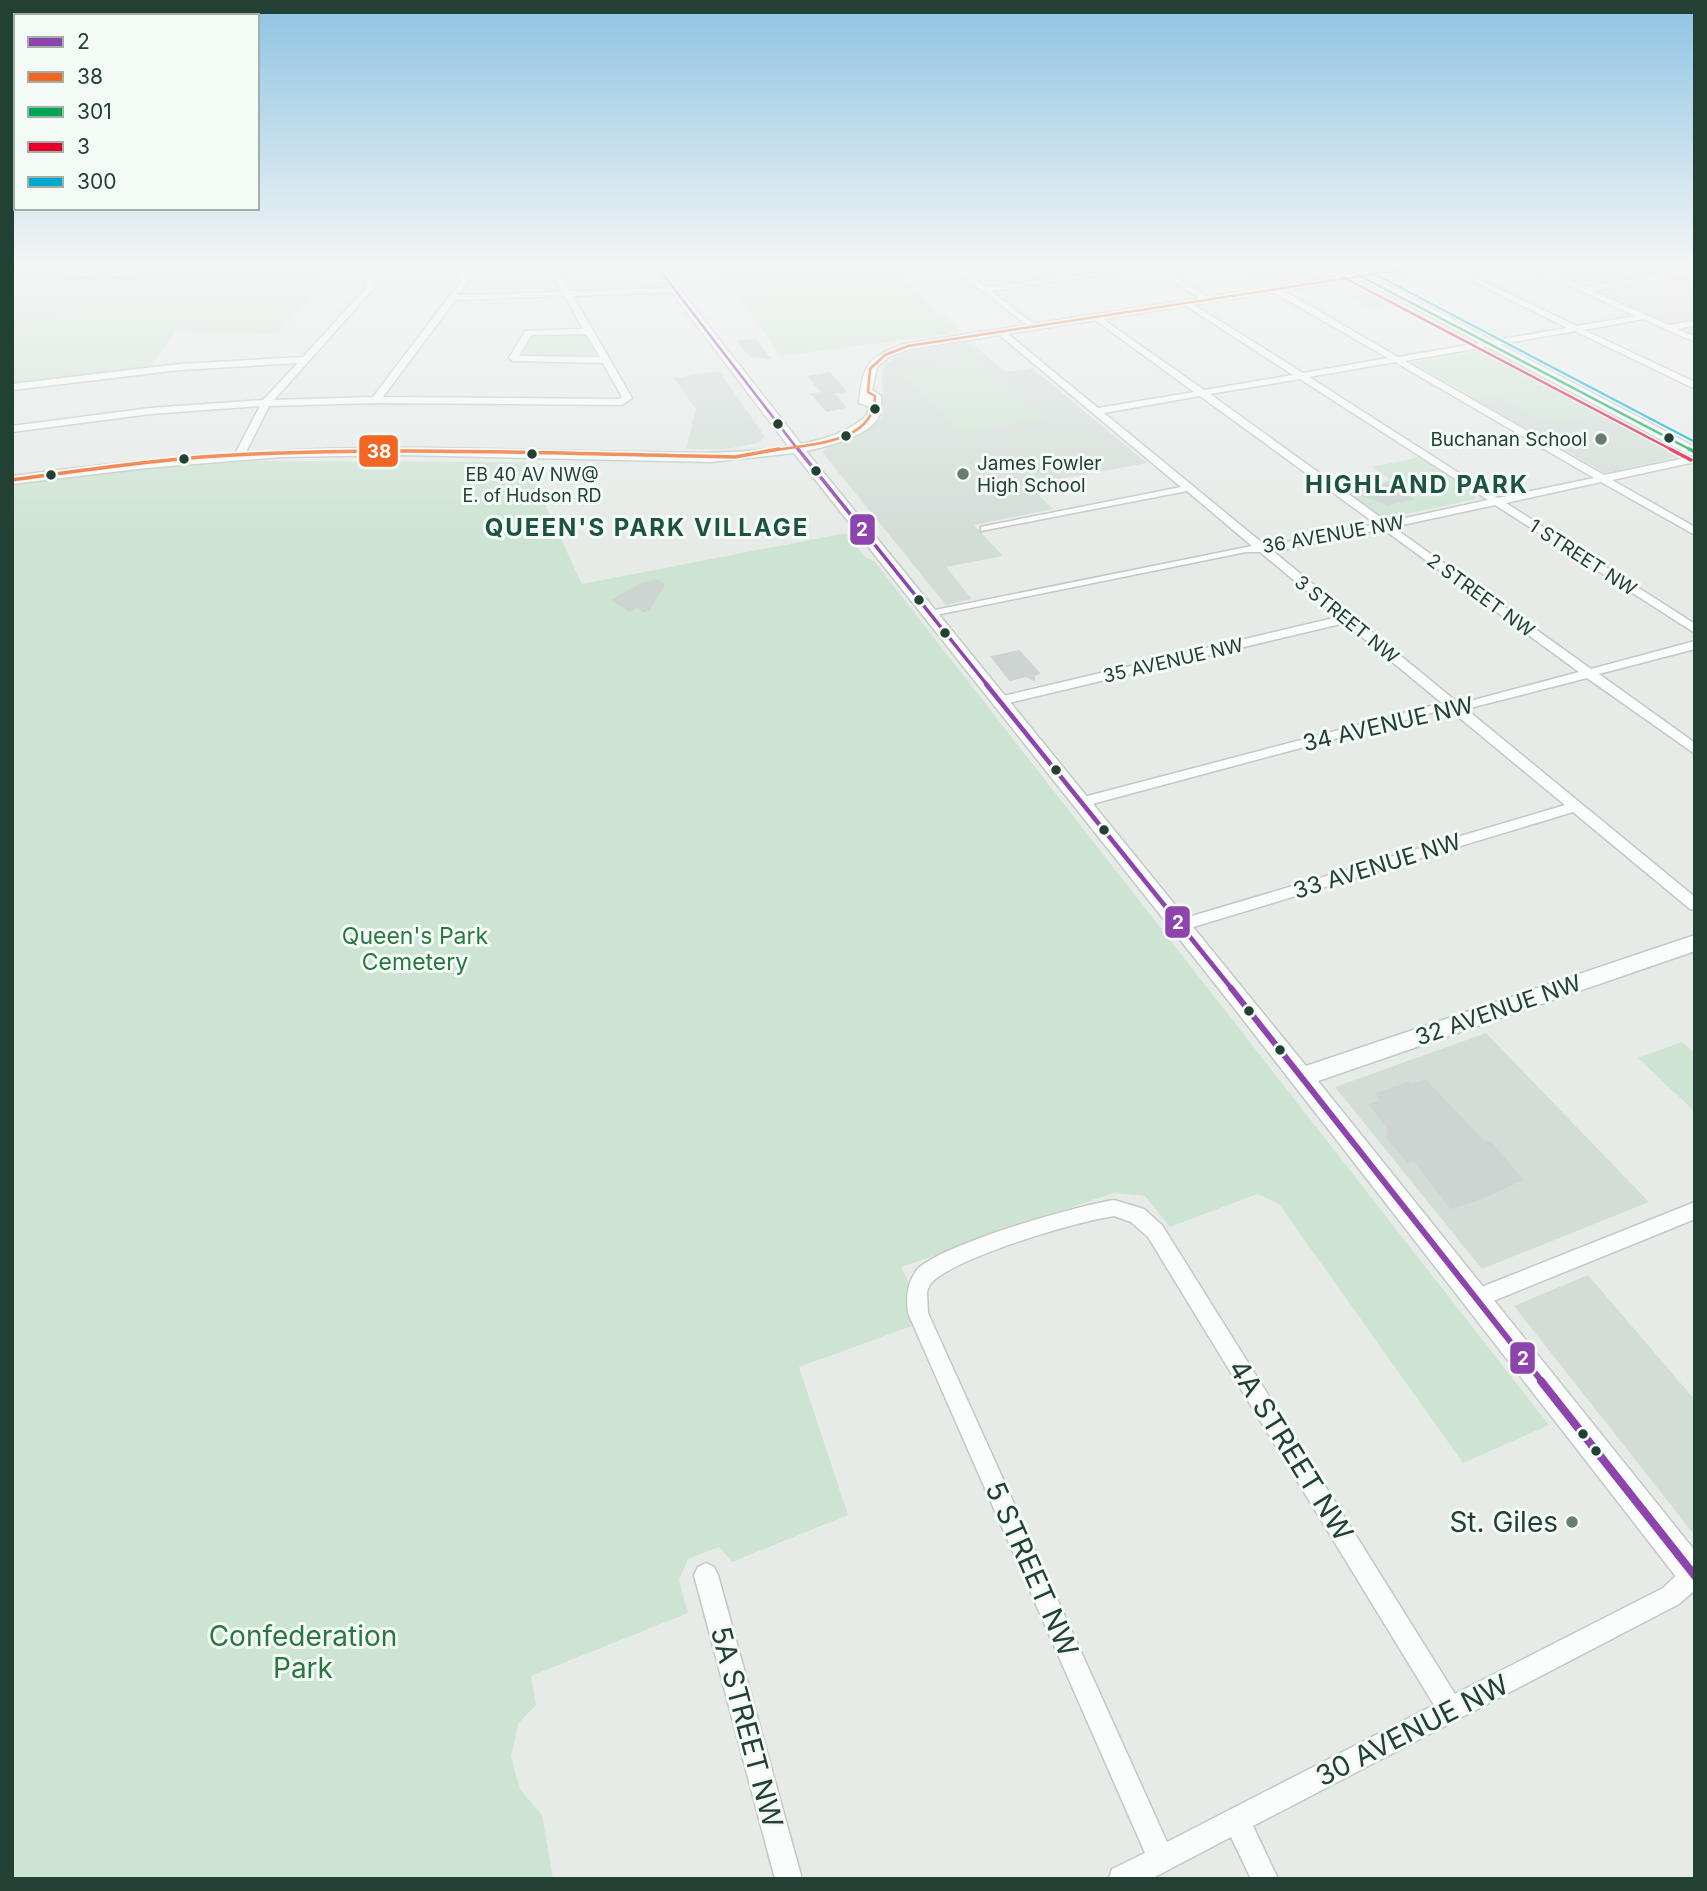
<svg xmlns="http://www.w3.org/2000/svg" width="1707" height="1891" font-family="Inter,sans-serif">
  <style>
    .built { fill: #d3ddd8 }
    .green { fill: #cee4d3 }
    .building { fill: #ced4d1; stroke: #ced4d1; stroke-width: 2 }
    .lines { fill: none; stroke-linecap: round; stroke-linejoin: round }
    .street-casing { stroke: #c3c8c5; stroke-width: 3 }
    .secondary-casing { stroke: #c1c9c5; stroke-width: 3 }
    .street { fill: #fbfcfc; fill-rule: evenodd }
    .secondary { fill: #fbfcfc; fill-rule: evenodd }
    .bus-1-far4-casing { stroke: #f4faf6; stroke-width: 5 }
    .bus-1-far3-casing { stroke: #f4faf6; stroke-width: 7 }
    .bus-1-far2-casing { stroke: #f4faf6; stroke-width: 9 }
    .bus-1-far1-casing { stroke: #f4faf6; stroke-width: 11 }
    .bus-1-casing { stroke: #f4faf6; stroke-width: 13 }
    .bus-2-far1-casing { stroke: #f4faf6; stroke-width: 5 }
    .bus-2-casing { stroke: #f4faf6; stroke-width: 7 }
    .bus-3-far1-casing { stroke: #f4faf6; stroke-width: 5 }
    .bus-3-casing { stroke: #f4faf6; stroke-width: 7 }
    .bus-4-far1-casing { stroke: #f4faf6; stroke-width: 5 }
    .bus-4-casing { stroke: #f4faf6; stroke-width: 7 }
    .bus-5-casing { stroke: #f4faf6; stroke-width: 5 }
    .bus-1-far4 { stroke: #8e44ad; stroke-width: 2.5 }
    .bus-1-far3 { stroke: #8e44ad; stroke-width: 3.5 }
    .bus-1-far2 { stroke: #8e44ad; stroke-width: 4.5 }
    .bus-1-far1 { stroke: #8e44ad; stroke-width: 6 }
    .bus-1 { stroke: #8e44ad; stroke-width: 8 }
    .bus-2-far1 { stroke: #f26522; stroke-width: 2.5 }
    .bus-2 { stroke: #f26522; stroke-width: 3.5 }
    .bus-3-far1 { stroke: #00a651; stroke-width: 2.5 }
    .bus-3 { stroke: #00a651; stroke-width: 3.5 }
    .bus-4-far1 { stroke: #e4002b; stroke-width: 2.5 }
    .bus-4 { stroke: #e4002b; stroke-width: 3.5 }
    .bus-5 { stroke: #00a9ce; stroke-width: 2.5 }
    .bus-dot { fill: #224034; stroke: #f4faf6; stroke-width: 2.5 }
    .poi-dot { fill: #677c73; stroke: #f4faf6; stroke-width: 2.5 }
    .labels { text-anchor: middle; stroke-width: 6; stroke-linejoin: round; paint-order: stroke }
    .far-bus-label { font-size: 18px; fill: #224034; stroke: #f4faf6 }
    .far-poi-label { font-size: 19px; fill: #224034; stroke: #f4faf6; text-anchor: end }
    .far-street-label { font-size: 19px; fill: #224034; stroke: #f4faf6 }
    .street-label { font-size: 23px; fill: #224034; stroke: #f4faf6 }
    .park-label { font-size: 23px; fill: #2a7840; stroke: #f4faf6 }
    .far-district-label { font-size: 24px; font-weight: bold; letter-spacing: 2px; fill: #1d5340; stroke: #f4faf6 }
    .near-street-label { font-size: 28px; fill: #224034; stroke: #f4faf6 }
    .near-poi-label { font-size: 28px; fill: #224034; stroke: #f4faf6; text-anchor: end }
    .near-park-label { font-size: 28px; fill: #2a7840; stroke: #f4faf6 }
    .line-badge { stroke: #f4faf6; stroke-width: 2.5 }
    .badge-label { font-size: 19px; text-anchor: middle; font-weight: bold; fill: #fff }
  </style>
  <rect width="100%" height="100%" fill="#e6ebe8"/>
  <path class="built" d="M220 269H317L322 289 237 293 213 287Z
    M1291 269 1300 274 1333 269 1346 275 1272 287 1249 273Z
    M1544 269H1695V339L1644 315Z
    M25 270 96 278 143 275 108 300 88 301 59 317 12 325V275Z
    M1360 282 1398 301 1402 304 1370 309 1328 286Z
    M969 341 1006 372 1032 368 1147 463 1028 485 1053 509 974 525 1003 556 946 567 972 599 946 605 822 452 829 446 866 431 881 418 883 413 882 370 887 363 907 352Z
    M719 371 765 437 758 443 726 449H686L696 409 674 378Z
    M1494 393 1549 423 1597 414 1611 421 1618 419 1687 455 1605 473 1471 397Z
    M1486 1033 1649 1202 1482 1269 1335 1087Z
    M1588 1275 1695 1400 1693 1533 1514 1306Z"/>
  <path class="green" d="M220 269 213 287 237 293 322 289 277 333 176 332 150 367 12 385V325L59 317 88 301 108 300 143 275Z
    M719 269H891L962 332 781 356Z
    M577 333 586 334 594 350 593 355 588 357H524L520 354 532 335Z
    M1488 349 1618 419 1611 421 1597 414 1549 423 1494 393 1473 397 1413 362Z
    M975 357 1045 418 964 433 899 370Z
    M1420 457 1473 491 1476 499 1387 518 1378 515 1344 490 1391 480 1372 467Z
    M238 461 525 462 582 584 846 533 865 557 874 561 1549 1425 1463 1463 1279 1204 1257 1194 1170 1227 1145 1196 1113 1193 901 1267 909 1283 907 1297 912 1326 799 1367 848 1515 732 1562 719 1547 688 1559 679 1580 688 1613 531 1676 536 1705 518 1724 511 1757 520 1789 542 1815 553 1879H12V486L131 469Z
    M1682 1042 1695 1053V1112L1638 1058Z"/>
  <path class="building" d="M755 339 769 358 751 356 738 342Z
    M829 373 845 391 833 393 845 407 827 411 812 394 823 393 809 377Z
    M1388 484 1412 499 1388 504 1362 495 1368 494 1362 489Z
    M657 580 664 584 650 608 644 611 637 607 629 611 613 600 643 583Z
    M1019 651 1039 673 1034 675V680L1026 676 1010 680 992 657Z
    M1425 1080 1483 1141 1491 1143 1522 1180 1484 1197 1451 1208 1414 1160 1408 1162 1387 1137 1388 1128 1370 1105 1381 1101 1376 1094 1408 1083 1410 1085Z"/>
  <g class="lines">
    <g class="street-casing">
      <path id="street" d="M29 269 99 274 201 269 99 278Z
        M363 269H370L374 288 274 400 373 397 461 281 457 269H463L469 281 458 295 562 292 550 269H556L570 291 676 288 680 290 676 292 573 296 632 398 622 405 376 403 269 406 245 454 240 457 235 454 260 406 150 414 12 432V426L150 408 263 400 298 363 180 370 12 390V384L180 364 303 357 366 288ZM565 296 583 329 525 331 509 358 513 361 603 363 622 397 620 399 383 397 455 300ZM586 334 600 357 519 356 531 335Z
        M954 269H962L986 287 1123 269H1140L991 291 1035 325V329H1032Z
        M1154 269H1163L1213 300 1206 302Z
        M1449 269H1457L1577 326 1635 316 1534 269H1542L1584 287 1695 269V273L1592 291 1669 325 1695 321V325L1677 329 1695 337V342L1643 319 1584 330 1695 382V389L1575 331 1405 361 1604 475 1695 456V462L1612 480 1695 527V535L1601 482 1506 503 1695 624V633L1495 505 1393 527 1591 669 1695 641V649L1599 674 1695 743V754L1587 678 1466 709 1695 897V910L1690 909 1573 812 1180 931 1175 929 1172 925 1175 921 1565 805 1450 710 1438 711 1081 807 1076 805 1074 802 1076 799 1442 703 1345 623 1000 705 995 704V698L1338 617 1260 552H1246L926 617 924 615 930 611 1252 546 1187 491 981 531V527L985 526 1181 487 996 332 1003 330 1098 408 1194 392 1094 319 1097 315 1204 390 1293 375 1185 305 1188 301 1303 373 1388 358 1273 292V288H1279L1398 357 1567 328ZM1395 362 1594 478 1498 498 1309 377ZM1300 379 1488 500 1387 522 1210 394ZM1200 396 1376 524 1266 546 1104 413ZM1383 529 1579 672 1470 701 1457 702 1274 552Z
        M1114 1200 1144 1209 1162 1225 1455 1694 1663 1588 1687 1565 1695 1561V1590L1679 1604 1253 1826 1278 1879H1251L1231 1837 1151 1879H1109L1112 1869 1145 1853 908 1313C906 1298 907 1284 916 1271 935 1246 1079 1205 1114 1200ZM1114 1216 1131 1222 1148 1237 1434 1705 1167 1842 928 1313 927 1292 930 1284C955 1257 1075 1222 1114 1216Z
        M1695 1202V1219L1476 1308 1469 1306 1466 1299 1469 1292Z
        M706 1563 714 1567 718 1575 802 1879H775L694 1575 698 1567Z"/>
    </g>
    <g class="secondary-casing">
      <path id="secondary" d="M654 269H664L801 444C825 439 850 432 868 414V406L859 403C863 364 867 358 904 344L1353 274 1358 271 1411 269 1406 272 1372 277 1695 447V456L1690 455 1360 279 910 349 889 357 877 367 872 390 881 396C881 401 882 408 880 413 875 435 825 447 806 451L1306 1066 1695 935V951L1318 1081 1695 1551V1592L1684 1587 1231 1004 794 453 710 462 403 455 281 457 146 468 12 484V476C153 457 293 446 435 448 503 449 572 451 641 452 691 453 739 454 789 447Z"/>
    </g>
    <use href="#street" class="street"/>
    <use href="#secondary" class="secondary"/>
    <g class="bus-1-far4-casing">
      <path id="bus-1-far4" d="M659 269 799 451"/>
    </g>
    <g class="bus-1-far3-casing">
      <path id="bus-1-far3" d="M798 449 988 686"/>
    </g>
    <g class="bus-1-far2-casing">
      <path id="bus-1-far2" d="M986 684 1232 989"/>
    </g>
    <g class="bus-1-far1-casing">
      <path id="bus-1-far1" d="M1231 988 1543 1383"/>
    </g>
    <g class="bus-1-casing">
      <path id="bus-1" d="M1541 1381 1695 1576"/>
    </g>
    <g class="bus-2-far1-casing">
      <path id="bus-2-far1" d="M770 451C806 444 875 445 875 396L868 392 870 369 885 355 908 346 1406 269"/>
    </g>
    <g class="bus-2-casing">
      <path id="bus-2" d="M12 480C92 469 173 457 254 454 414 447 575 454 735 457L779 449"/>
    </g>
    <g class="bus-3-far1-casing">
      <path id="bus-3-far1" d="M1347 269 1693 451"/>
    </g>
    <g class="bus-3-casing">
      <path id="bus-3" d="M1689 449 1695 452"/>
    </g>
    <g class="bus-4-far1-casing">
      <path id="bus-4-far1" d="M1343 277 1674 451"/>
    </g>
    <g class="bus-4-casing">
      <path id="bus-4" d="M1670 449 1691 460"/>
    </g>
    <g class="bus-5-casing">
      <path id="bus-5" d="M1365 269 1695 442"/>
    </g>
    <use href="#bus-1-far4" class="bus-1-far4"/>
    <use href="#bus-1-far3" class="bus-1-far3"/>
    <use href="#bus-1-far2" class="bus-1-far2"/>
    <use href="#bus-1-far1" class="bus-1-far1"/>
    <use href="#bus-1" class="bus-1"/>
    <use href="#bus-2-far1" class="bus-2-far1"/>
    <use href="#bus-2" class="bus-2"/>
    <use href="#bus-3-far1" class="bus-3-far1"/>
    <use href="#bus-3" class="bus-3"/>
    <use href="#bus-4-far1" class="bus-4-far1"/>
    <use href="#bus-4" class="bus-4"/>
    <use href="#bus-5" class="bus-5"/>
  </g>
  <linearGradient id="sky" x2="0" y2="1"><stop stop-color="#8dc3e2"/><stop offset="0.5" stop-color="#f4f6f5"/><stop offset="1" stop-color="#f4f6f5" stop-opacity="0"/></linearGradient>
  <rect width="1707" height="533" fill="url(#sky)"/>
  <g class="bus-dot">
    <circle cx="875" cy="409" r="6"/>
    <circle cx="778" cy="424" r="6"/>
    <circle cx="846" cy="436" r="6"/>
    <circle cx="1669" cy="438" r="6"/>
    <circle cx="532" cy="454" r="6"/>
    <circle cx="184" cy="459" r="6"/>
    <circle cx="816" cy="471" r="6"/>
    <circle cx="51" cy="475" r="6"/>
    <circle cx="919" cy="600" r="6"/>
    <circle cx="945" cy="633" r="6"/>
    <circle cx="1056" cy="770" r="6"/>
    <circle cx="1104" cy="830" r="6"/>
    <circle cx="1249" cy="1011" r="6"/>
    <circle cx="1280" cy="1050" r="6"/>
    <circle cx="1583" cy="1434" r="6"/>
    <circle cx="1596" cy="1451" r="6"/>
  </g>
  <g class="poi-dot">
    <circle cx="1601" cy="439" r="7"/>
    <circle cx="963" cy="474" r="7"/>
    <circle cx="1572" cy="1522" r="7"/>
  </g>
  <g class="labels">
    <g class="far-bus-label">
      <text x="532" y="481">EB 40 AV NW@<tspan x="532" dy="21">E. of Hudson RD</tspan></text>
    </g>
    <g class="far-poi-label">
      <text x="1587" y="446">Buchanan School</text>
      <text x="977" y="470" text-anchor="start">James Fowler<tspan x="977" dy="22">High School</tspan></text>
    </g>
    <g class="far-street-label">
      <text transform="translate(1333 534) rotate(-10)" y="7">36 AVENUE NW</text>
      <text transform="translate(1583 557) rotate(33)" y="7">1 STREET NW</text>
      <text transform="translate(1481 595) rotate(36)" y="7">2 STREET NW</text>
      <text transform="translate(1347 619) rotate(39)" y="7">3 STREET NW</text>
      <text transform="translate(1173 660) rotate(-13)" y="7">35 AVENUE NW</text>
    </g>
    <g class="street-label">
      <text transform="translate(1388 724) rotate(-13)" y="8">34 AVENUE NW</text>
      <text transform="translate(1377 866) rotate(-17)" y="8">33 AVENUE NW</text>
      <text transform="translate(1498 1010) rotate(-19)" y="8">32 AVENUE NW</text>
    </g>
    <g class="park-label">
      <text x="415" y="944">Queen's Park<tspan x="415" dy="26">Cemetery</tspan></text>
    </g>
    <g class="far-district-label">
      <text x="1417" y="493">HIGHLAND PARK</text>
      <text x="647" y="536">QUEEN'S PARK VILLAGE</text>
    </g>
    <g class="near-street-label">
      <text transform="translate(1291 1450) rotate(58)" y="10">4A STREET NW</text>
      <text transform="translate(1032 1569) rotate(66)" y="10">5 STREET NW</text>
      <text transform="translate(747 1727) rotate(75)" y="10">5A STREET NW</text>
      <text transform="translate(1412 1730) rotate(-27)" y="10">30 AVENUE NW</text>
    </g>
    <g class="near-poi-label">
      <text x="1558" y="1532">St. Giles</text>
    </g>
    <g class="near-park-label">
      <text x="303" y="1646">Confederation<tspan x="303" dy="32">Park</tspan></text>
    </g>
  </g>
  <g class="line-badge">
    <rect x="358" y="434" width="41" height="34" rx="7" fill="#f26522"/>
    <rect x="849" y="513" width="27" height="33" rx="7" fill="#8e44ad"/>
    <rect x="1164" y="905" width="27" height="34" rx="7" fill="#8e44ad"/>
    <rect x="1509" y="1341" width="27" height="34" rx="7" fill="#8e44ad"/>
  </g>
  <g class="badge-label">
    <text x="379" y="458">38</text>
    <text x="862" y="536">2</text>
    <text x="1178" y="929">2</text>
    <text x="1523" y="1365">2</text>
  </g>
  <rect width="1707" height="1891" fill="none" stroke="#224034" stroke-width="28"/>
  <rect x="14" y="14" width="245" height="196" fill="#f4faf6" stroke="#a0b0a8" stroke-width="2"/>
  <rect x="28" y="37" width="35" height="10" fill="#8e44ad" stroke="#a0b0a8" stroke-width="2"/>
  <text x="77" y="49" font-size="21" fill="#224034">2</text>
  <rect x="28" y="72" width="35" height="10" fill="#f26522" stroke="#a0b0a8" stroke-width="2"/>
  <text x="77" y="84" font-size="21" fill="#224034">38</text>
  <rect x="28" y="107" width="35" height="10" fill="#00a651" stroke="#a0b0a8" stroke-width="2"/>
  <text x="77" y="119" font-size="21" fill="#224034">301</text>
  <rect x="28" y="142" width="35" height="10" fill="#e4002b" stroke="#a0b0a8" stroke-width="2"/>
  <text x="77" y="154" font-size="21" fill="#224034">3</text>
  <rect x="28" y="177" width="35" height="10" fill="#00a9ce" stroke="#a0b0a8" stroke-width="2"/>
  <text x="77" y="189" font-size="21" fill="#224034">300</text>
</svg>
